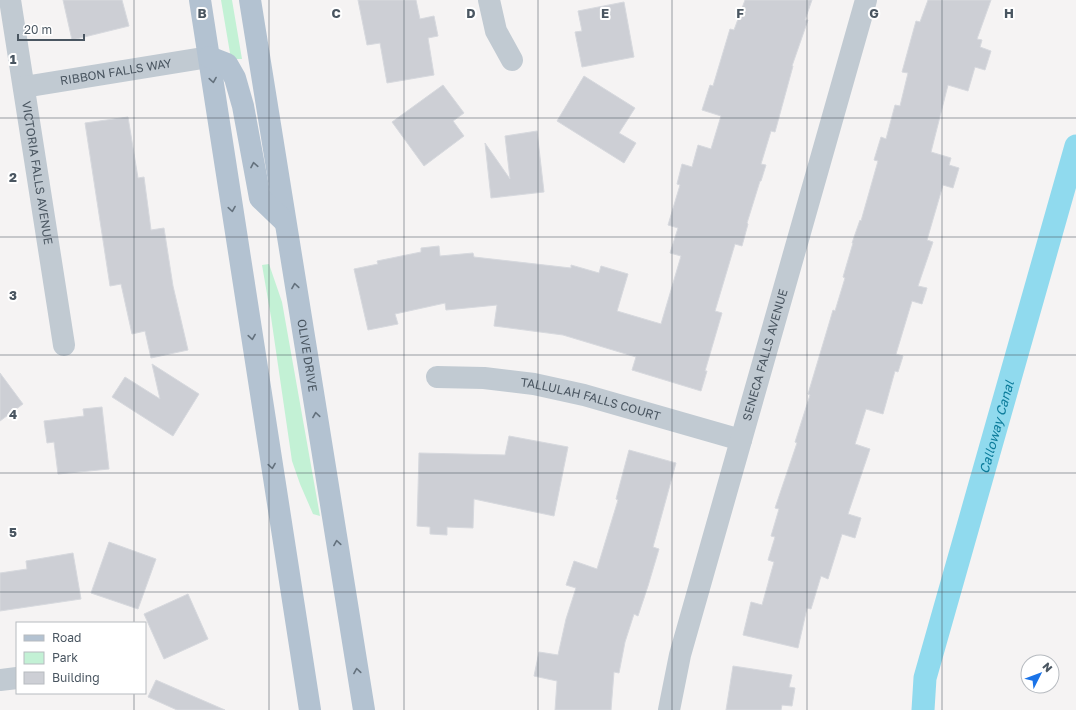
<svg xmlns="http://www.w3.org/2000/svg" width="1076" height="710" font-family="'Golos Text',sans-serif">
  <style>
    .green { fill: #c3f1d5 }
    .lines { fill: none; stroke-linecap: round; stroke-linejoin: round }
    .canal { stroke: #90daee; stroke-width: 23 }
    .building { fill: #cdcfd5; stroke: #d7d9de }
    .minor { stroke: #c1cad2; stroke-width: 22 }
    .major { stroke: #b3c2d1; stroke-width: 22 }
    .oneway { stroke: #64717d }
    .grid { fill: none; stroke: #4a5661; stroke-width: 1; stroke-opacity: 0.55 }
    .labels { text-anchor: middle; stroke-width: 4; stroke-linejoin: round; paint-order: stroke }
    .street-label { font-size: 12px; fill: #4a5661; stroke: #fff }
    .water-label { font-size: 13px; font-style: italic; fill: #0c7c9b; stroke: #fff }
    .grid-label { font-size: 13px; text-anchor: middle; font-weight: bold; fill: #4a5661; stroke: #fff; stroke-width: 4; stroke-linejoin: round; paint-order: stroke }
  </style>
  <rect width="100%" height="100%" fill="#f5f3f3"/>
  <path class="green" d="M221 0H232L242 59H231Z
    M269 264 282 302 320 516 313 514 300 484 292 461 271 317 262 265Z"/>
  <g class="lines">
    <path class="canal" id="s1" d="M923 710 925 678 1076 146"/>
  </g>
  <path class="building" d="M63 0H122L129 26 72 40Z
    M358 0H416L420 19 434 16 438 36 428 38 434 75 387 83 380 43 367 45Z
    M745 0H812L805 20H808L792 66H793L775 132 771 131 761 164 766 165 761 181H760L747 223 748 224 742 246 735 244 715 311 722 313 705 371H707L701 391 632 370 636 357 563 335 494 326 497 305 446 310 445 303 395 314 398 324 368 330 354 269 378 264 377 261 421 252V248L439 246 440 256 473 253 474 257 571 268V265L599 273 601 266 628 274 617 311 661 324 681 256 670 253 678 228 668 225 680 185 677 184 682 164 692 167 698 145 711 149 721 116 702 110 710 85 713 86 730 29 734 30Z
    M928 0H991L977 39 982 40 980 47 991 51 985 70 975 67 968 91 948 85 931 152 951 158 949 165 959 168 953 188 943 185 927 240 933 242 918 286 927 288 922 304 912 301 896 354 903 356 898 372 895 371 883 414 866 409 855 444 870 449 848 514 861 518 855 538 842 534 828 579 821 576 811 609 807 608 798 648 743 635 751 602 762 605 774 562 768 560 775 537 771 536 779 509 775 508 797 443 795 442 810 395 808 394 828 327 833 310 835 311 845 278 843 277 853 243H852L860 220 861 221 878 161 874 160 881 137 886 139 895 105 900 106 908 73 902 72 916 21 920 22Z
    M624 2 634 57 582 67 575 32 582 31 578 11Z
    M584 76 635 108 619 133 636 143 624 163 557 121Z
    M443 85 464 113 453 121 464 136 424 166 392 122Z
    M128 117 138 178 144 177 151 230 164 228 173 286 188 350 151 358 145 331 132 334 121 284 110 286 85 123Z
    M537 131 544 192 491 198 485 143 510 179 505 136Z
    M152 364 199 394 173 436 112 397 125 377 160 399Z
    M0 373 23 404 0 421Z
    M102 407 109 469 58 474 54 442 47 443 44 421 84 416 83 409Z
    M509 436 568 447 554 516 474 499 473 528 447 527V535L430 534V527L417 526 419 453 505 455Z
    M629 450 676 463 653 547 659 549 648 586 638 616 634 614 625 642 619 673 614 672 611 710H555L557 681 534 676 539 652 558 655 566 619 576 588 566 585 574 561 597 569 618 500 616 499Z
    M109 542 156 559 138 609 91 593Z
    M73 553 81 599 0 611V573L27 569 26 561Z
    M188 594 208 639 164 659 144 614Z
    M733 666 792 675 789 687 795 688 792 706 782 705 781 710H726Z
    M156 680 225 710H177L148 697Z"/>
  <g class="lines">
    <g class="minor">
      <path id="s2" d="M10 0 64 345"/>
      <path d="M489 0 496 31 512 60"/>
      <path id="s3" d="M24 87 209 57"/>
      <path id="s4" d="M437 377 484 378 534 384 584 395 741 440"/>
      <path d="M0 680 17 678"/>
      <path id="s5" d="M669 710 680 655 866 0"/>
    </g>
    <g class="major">
      <path d="M200 0 310 710"/>
      <path id="s6" d="M250 0 364 710"/>
      <path d="M209 57 227 64 235 78 243 106 260 198 284 221"/>
    </g>
  </g>
  <defs><path id="oneway-chevron" d="M-2-3.5L2.5 0L-2 3.5" fill="none" stroke-width="1.6" stroke-linecap="round" stroke-linejoin="round"/></defs>
  <g class="oneway">
    <use href="#oneway-chevron" transform="translate(213 80) rotate(81)"/>
    <use href="#oneway-chevron" transform="translate(254 165) rotate(-101)"/>
    <use href="#oneway-chevron" transform="translate(232 209) rotate(81)"/>
    <use href="#oneway-chevron" transform="translate(295 286) rotate(-99)"/>
    <use href="#oneway-chevron" transform="translate(252 337) rotate(81)"/>
    <use href="#oneway-chevron" transform="translate(316 415) rotate(-99)"/>
    <use href="#oneway-chevron" transform="translate(272 466) rotate(81)"/>
    <use href="#oneway-chevron" transform="translate(337 543) rotate(-99)"/>
    <use href="#oneway-chevron" transform="translate(357 671) rotate(-99)"/>
  </g>
  <path class="grid" d="M134 0V623M269 0V710M404 0V710M538 0V710M672 0V710M807 0V710M942 0V710M0 118H1076M0 237H1076M0 355H1076M0 473H1076M0 592H1076M134 693V710"/>
  <g class="labels">
    <g class="street-label">
      <text dy="4" stroke="none"><textPath href="#s3" startOffset="93">RIBBON FALLS WAY</textPath></text>
      <text dy="4" stroke="none"><textPath href="#s2" startOffset="175">VICTORIA FALLS AVENUE</textPath></text>
      <text dy="4" stroke="none"><textPath href="#s5" startOffset="368">SENECA FALLS AVENUE</textPath></text>
      <text dy="4" stroke="none"><textPath href="#s6" startOffset="360">OLIVE DRIVE</textPath></text>
      <text dy="4" stroke="none"><textPath href="#s4" startOffset="156">TALLULAH FALLS COURT</textPath></text>
    </g>
    <g class="water-label">
      <text dy="5" stroke="none"><textPath href="#s1" startOffset="293">Calloway Canal</textPath></text>
    </g>
  </g>
  <g class="grid-label">
    <text x="202" y="18">B</text>
    <text x="336" y="18">C</text>
    <text x="471" y="18">D</text>
    <text x="605" y="18">E</text>
    <text x="740" y="18">F</text>
    <text x="874" y="18">G</text>
    <text x="1009" y="18">H</text>
    <text x="13" y="64">1</text>
    <text x="13" y="182">2</text>
    <text x="13" y="300">3</text>
    <text x="13" y="419">4</text>
    <text x="13" y="537">5</text>
  </g>
  <rect x="16" y="622" width="130" height="72" fill="#ffffff" stroke="#b7bbc0"/>
  <rect x="24" y="635" width="20" height="6" fill="#b3c2d1" stroke="#b7bbc0"/>
  <text x="52" y="642" font-size="12" fill="#4a5661">Road</text>
  <rect x="24" y="652" width="20" height="12" fill="#c3f1d5" stroke="#b7bbc0"/>
  <text x="52" y="662" font-size="12" fill="#4a5661">Park</text>
  <rect x="24" y="672" width="20" height="12" fill="#cdcfd5" stroke="#b7bbc0"/>
  <text x="52" y="682" font-size="12" fill="#4a5661">Building</text>
  <g transform="translate(1040 674) rotate(48)"><circle r="19" fill="#ffffff" stroke="#b7bbc0"/>
  <path d="M0-3L7 15L0 10L-7 15Z" fill="#1a73e8"/>
  <text y="-6" font-size="11" font-weight="bold" text-anchor="middle" fill="#4a5661">N</text>
  </g>
  <path d="M18 34v6h66v-6" fill="none" stroke="#4a5661" stroke-width="2"/>
  <text x="24" y="34" font-size="12" fill="#4a5661" stroke="#ffffff" stroke-width="3" paint-order="stroke">20 m</text>
</svg>
